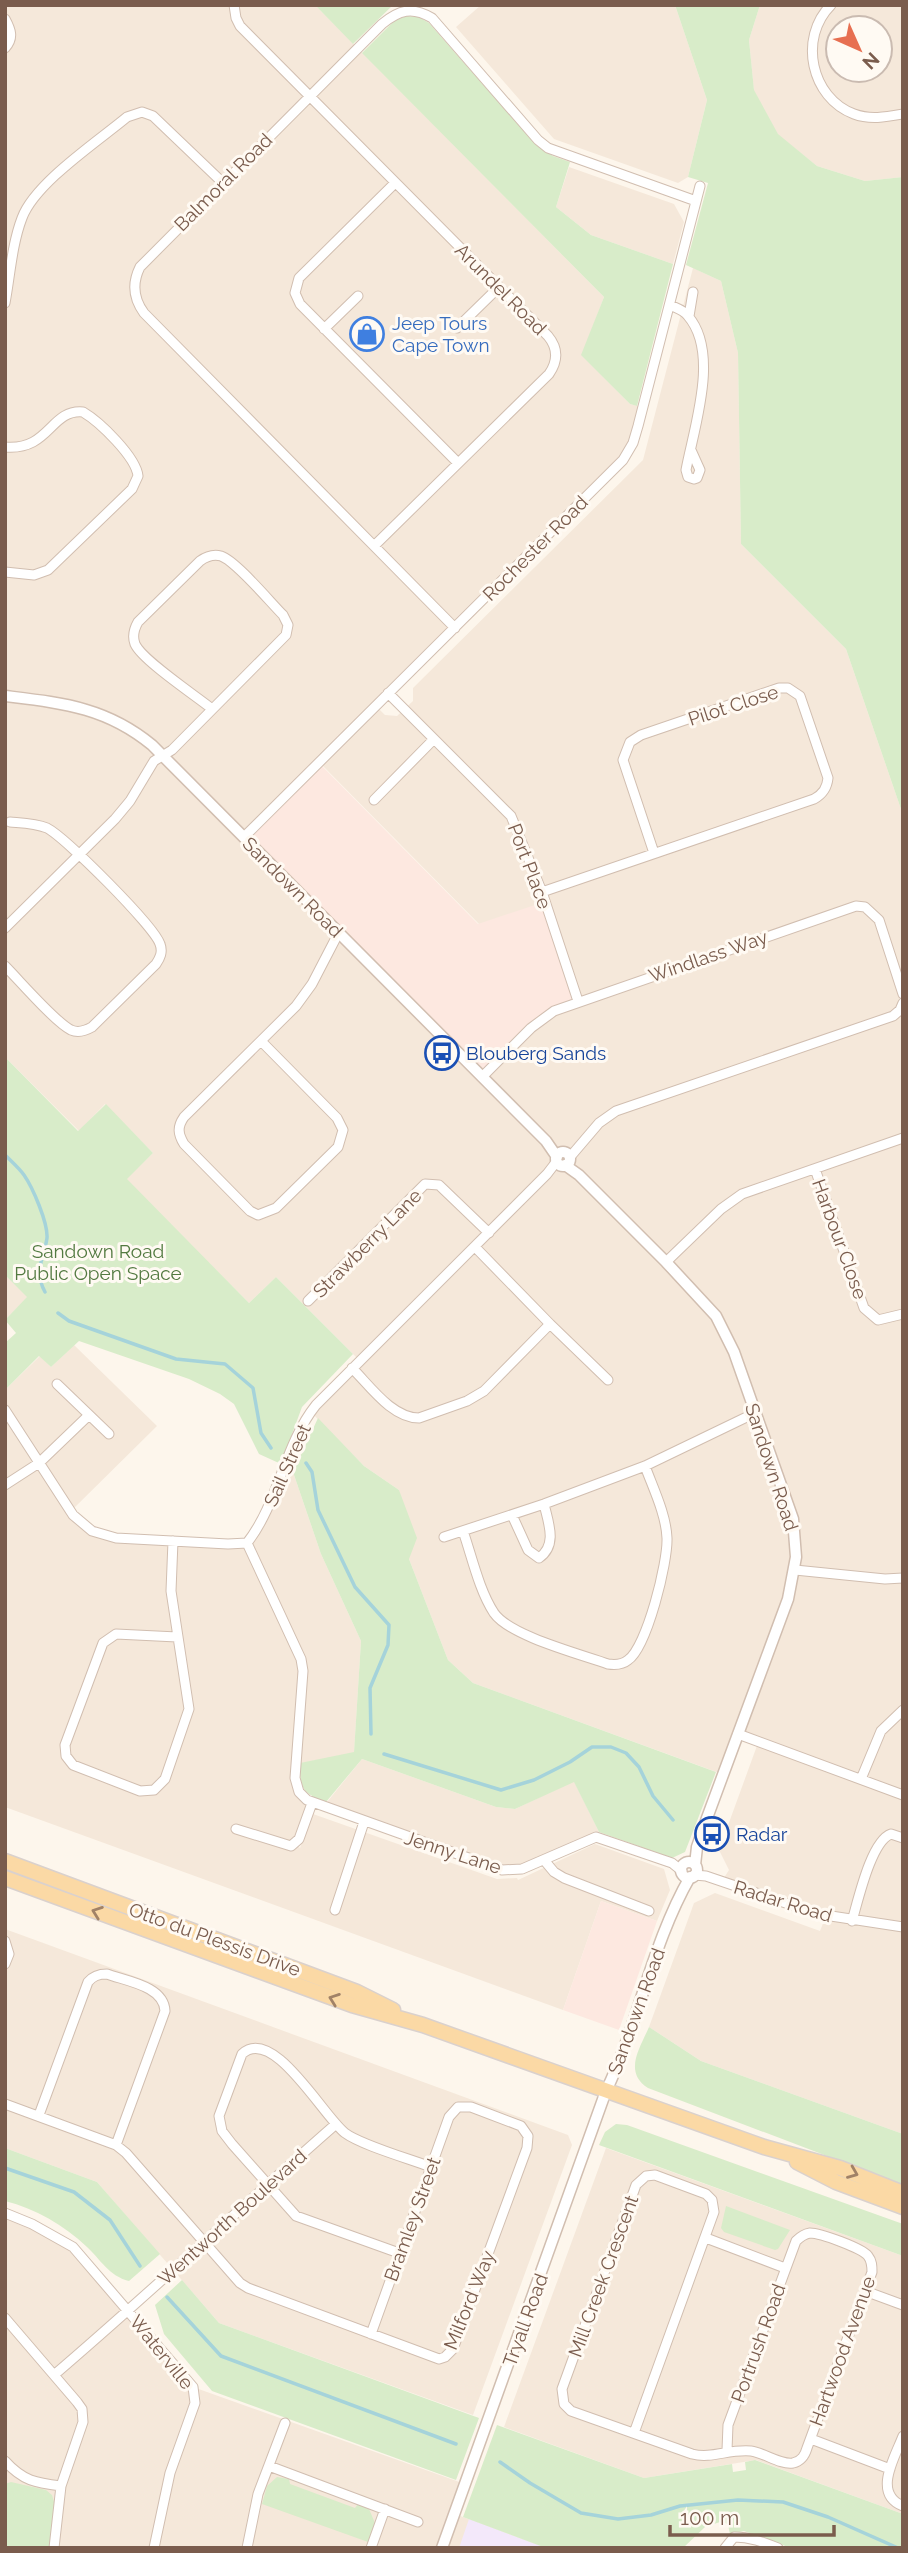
<svg xmlns="http://www.w3.org/2000/svg" width="908" height="2553" font-family="Raleway,sans-serif">
  <style>
    .residential { fill: #f5e8da; fill-rule: evenodd }
    .commercial { fill: #fde8e0 }
    .education { fill: #f3e8fa }
    .green { fill: #d8ecc9 }
    .lines { fill: none; stroke-linecap: round; stroke-linejoin: round }
    .stream { stroke: #a5d3da; stroke-width: 3.5 }
    .minor-casing { stroke: #d1beb0; stroke-width: 11 }
    .tertiary-casing { stroke: #d1beb0; stroke-width: 13 }
    .primary-casing { stroke: #dad1cd; stroke-width: 17 }
    .minor { stroke: #fff; stroke-width: 9 }
    .tertiary { stroke: #fff; stroke-width: 10 }
    .primary { stroke: #fbd9a5; stroke-width: 14 }
    .oneway { stroke: #a18267 }
    .labels { text-anchor: middle; stroke-width: 6; stroke-linejoin: round; paint-order: stroke }
    .street-label { font-size: 19px; fill: #7a5c4d; stroke: #fffaf3 }
    .shop-label { font-size: 19px; fill: #366cbe; stroke: #fffaf3; text-anchor: start }
    .transit-label { font-size: 19px; fill: #164399; stroke: #fffaf3; text-anchor: start }
    .park-label { font-size: 19px; fill: #537a41; stroke: #fffaf3 }
  </style>
  <rect width="100%" height="100%" fill="#fdf6ec"/>
  <path class="residential" d="M5 5H315L604 297 582 355 630 404 642 407 628 450 376 706 385 715 397 716 413 701V688L643 460 693 268 721 281 738 353 741 544 846 649 903 815V2134L701 2061 649 2027 694 1903 715 1893 820 1931 826 1916 722 1881 729 1870 719 1850 758 1743 736 1734 722 1774 473 1683 448 1660 409 1559 399 1490 364 1466 310 1411 359 1360 276 1277 249 1303 126 1179 153 1153 105 1104 79 1131 5 1057ZM319 762 479 924 481 1077Z
    M481 5H675L707 100 688 177 678 183 554 139 456 27Z
    M760 5H903V177L865 181 817 166 778 135 754 91 749 40ZM838 28H880V70H838Z
    M569 167 674 204 684 222 673 264 591 235 556 207Z
    M5 1275 28 1297 5 1320Z
    M74 1345 157 1426 70 1512 99 1535 247 1544 285 1468 293 1472 321 1554 361 1641 354 1753 297 1764V1786L313 1802 296 1844 300 1848 313 1814 497 1879 517 1878 518 1880 595 1844 664 1869 670 1890 657 1921 601 1901 563 2010 5 1807V1390L40 1356 51 1367Z
    M362 1759 496 1807 515 1809 574 1781 599 1832V1836L509 1870 323 1807Z
    M5 1929 568 2135 572 2145 473 2415 219 2323 97 2182 5 2148Z
    M606 2148 903 2256V2514L756 2460 644 2478 504 2427Z
    M5 2212 73 2247 193 2387 465 2484 455 2514 546 2548H5Z"/>
  <path class="commercial" d="M318 762 478 924 544 902 577 1001 553 1010 481 1077 243 837Z
    M601 1901 657 1921 619 2030 563 2010Z"/>
  <path class="education" d="M469 2519 546 2548H459Z"/>
  <path class="green" d="M315 5H393L353 44Z
    M675 5H760L749 40 754 90 778 134 817 166 865 181 903 177V815L846 649 741 544 738 353 721 281 686 265 708 183 688 177 707 100Z
    M407 16 419 17 429 23 536 145 553 156 570 162 556 207 591 235 673 264 637 406 630 404 581 355 604 297 362 53 395 20Z
    M5 1057 78 1131 106 1104 153 1153 127 1179 249 1303 276 1277 353 1354 302 1407 281 1464 259 1454 234 1404 220 1394 189 1379 79 1341 51 1367 39 1356 5 1390V1343L16 1333 5 1320 27 1297 5 1275Z
    M318 1418 364 1466 399 1490 417 1538 409 1559 448 1660 473 1683 716 1772 685 1852 672 1858 599 1832 574 1782 515 1809 496 1807 362 1759 326 1802C302 1793 300 1789 300 1763L354 1752 361 1641 321 1554 293 1472Z
    M649 2027 701 2061 903 2134V2185L648 2088C623 2072 640 2048 649 2027Z
    M616 2124 627 2125 903 2224V2256L599 2145 605 2132Z
    M5 2148 97 2182 160 2254 129 2281C109 2276 101 2260 87 2247 64 2225 36 2209 5 2201Z
    M726 2206 790 2230 778 2249 775 2250 724 2232 721 2228Z
    M182 2280 219 2323 479 2418 456 2480 212 2391 164 2334 155 2305Z
    M497 2425 644 2478 732 2464 733 2472 746 2470 745 2462 755 2460 903 2514V2548H791L744 2531 730 2534 728 2525 723 2521 705 2527 683 2548H546L463 2517Z
    M277 2477 289 2479 290 2484 355 2508 358 2504 369 2509 375 2523 368 2542 262 2504 267 2486Z
    M11 2482 46 2490 52 2495 55 2505 49 2548H5V2484Z"/>
  <g class="lines">
    <path class="stream" d="M5 1155C11 1161 19 1168 24 1175 33 1188 48 1223 47 1238 44 1259 33 1270 45 1292
      M58 1313 69 1321 176 1359 225 1364 253 1388 261 1433 271 1448
      M306 1463 312 1472 318 1510 355 1587 389 1625 388 1645 370 1688 371 1734
      M384 1754 501 1790 534 1780 570 1762 592 1747H611L626 1753 639 1767 653 1796 673 1820
      M5 2168 74 2192 110 2220 140 2266
      M167 2297 221 2356 456 2444
      M500 2462 530 2483 581 2513 618 2519 651 2515 680 2506 738 2500 783 2502 828 2517 898 2548"/>
    <g class="minor-casing">
      <path id="minor" d="M234 5 236 18 240 26 548 336C558 348 558 361 549 374L374 546
        M831 5C798 38 811 98 854 114 870 120 886 117 903 114
        M5 19C11 30 14 38 5 48
        M395 183 299 278 295 293 300 304 458 463
        M5 303C10 276 12 244 22 218 35 183 97 142 127 117L142 112 153 116 222 182
        M670 305C676 308 684 310 688 316 720 353 694 427 686 470L688 477 694 479 697 478 700 470 691 450
        M689 316 693 292
        M457 328 499 287
        M324 329 358 296
        M5 447C50 451 50 409 83 412 100 422 136 457 138 476L132 489 48 570 34 575 5 572
        M455 628 144 313C133 298 132 283 140 267L382 24C399 10 412 6 432 18L538 140 548 148 696 201
        M388 693 511 816 542 892 578 1001
        M374 800 434 739
        M244 837 623 460 633 443 638 426 700 186
        M542 892 814 799C823 794 827 788 828 778L800 696 788 688H779L641 735 630 742 623 760 654 853
        M5 928 115 819 130 801 154 761 172 750 286 635 288 625 283 615C270 602 236 561 221 556 213 554 207 556 200 561L138 622C134 629 132 636 135 644 142 660 196 696 212 709
        M5 966C19 980 55 1022 71 1030 78 1033 85 1031 92 1027L156 964C160 958 163 952 160 944 154 926 66 838 47 828 35 823 22 823 10 822
        M261 1041 337 1118 343 1130 338 1147 276 1208 258 1215 250 1211 184 1144C178 1134 177 1127 184 1117L296 1006 312 984 339 932
        M482 1077 531 1028 554 1011 856 906 865 907 879 920 903 994
        M570 1157 599 1123 616 1111 893 1016 900 1010 903 1003
        M815 1169 864 1308 878 1320 903 1314
        M666 1262 721 1209 742 1194 903 1138
        M308 1301 425 1184 439 1185 489 1233
        M550 1324 608 1380
        M352 1368C370 1386 392 1418 419 1418L467 1401 484 1391 550 1324 475 1247
        M57 1384 109 1434
        M5 1410 73 1515 92 1531 116 1538 228 1544 247 1543C279 1502 284 1445 316 1405L547 1174 557 1161
        M5 1485 39 1463 89 1415
        M512 1515 528 1550 539 1558C558 1545 548 1522 544 1504
        M463 1531C472 1557 479 1590 494 1613 510 1636 580 1654 608 1664 615 1665 622 1665 628 1660 647 1647 668 1562 667 1538 666 1514 653 1488 645 1466
        M444 1537 544 1504 645 1466 755 1413
        M173 1541 171 1591 189 1709 165 1779 154 1790 140 1791 73 1765 66 1756 65 1745 103 1643 116 1634 177 1637
        M247 1543 301 1659 303 1671 295 1778 299 1792 307 1800 502 1870 522 1869 596 1837 672 1863 682 1871
        M795 1570 885 1579 903 1578
        M738 1734 903 1795
        M861 1779 881 1731 903 1710
        M236 1829 291 1846 299 1839 312 1803
        M544 1860 554 1872 564 1878 649 1911
        M694 1875 706 1876 818 1914 903 1927
        M335 1910 364 1822
        M852 1921C858 1901 871 1841 891 1834L903 1838
        M5 1941 9 1954 5 1964
        M5 2104 116 2145 126 2153 240 2283 248 2288 439 2359 445 2357 453 2349 527 2148 528 2136 521 2126 471 2107H458L449 2117 371 2334
        M39 2115 88 1982C93 1976 98 1974 107 1974 126 1981 164 1986 165 2011L116 2145
        M5 2213 32 2224 73 2247 193 2387 195 2403 170 2473 154 2548
        M706 2238 785 2268
        M399 2253 296 2216 232 2144 222 2131 219 2116 242 2054C273 2025 323 2116 345 2133 361 2145 410 2159 431 2167
        M865 2291 903 2305
        M5 2318 77 2402 82 2409 83 2422 61 2486 54 2548
        M54 2375C150 2293 241 2207 336 2124
        M634 2433 714 2212 712 2200 706 2194 655 2175 646 2176 636 2185 562 2389 564 2404 571 2411 692 2454C712 2459 728 2449 751 2451 765 2453 780 2465 793 2463 802 2461 805 2455 807 2448L872 2272C872 2266 872 2261 868 2256 862 2248 820 2233 810 2233 804 2234 800 2237 796 2241L728 2425 727 2450
        M903 2436C895 2457 872 2494 903 2506
        M811 2439 890 2469
        M5 2461C23 2481 36 2483 61 2486
        M269 2466 418 2522
        M247 2548 258 2494 285 2423
        M371 2548 385 2509
        M725 2548 734 2537C750 2537 763 2542 778 2548"/>
    </g>
    <g class="tertiary-casing">
      <path id="tertiary" d="M5 696C62 703 106 707 152 745L546 1141 557 1157
        M556 1159a7 7 0 1 1 14 0a7 7 0 1 1-14 0Z
        M565 1165 579 1175 666 1262 716 1316 734 1352 793 1519 796 1557 788 1599 707 1818 697 1847 695 1865
        M681 1870a8 8 0 1 1 16 0a8 8 0 1 1-16 0Z
        M442 2548 606 2091C639 2022 652 1943 690 1877"/>
    </g>
    <g class="primary-casing">
      <path id="primary" d="M5 1861 357 1992 393 2010
        M5 1878 352 2005 423 2025 764 2147 840 2168 903 2193
        M797 2162 836 2182 903 2207"/>
    </g>
    <use href="#minor" class="minor"/>
    <use href="#tertiary" class="tertiary"/>
    <use href="#primary" class="primary"/>
  </g>
  <defs><path id="oneway-chevron" d="M-2-3.5L2.5 0L-2 3.5" fill="none" stroke-width="1.6" stroke-linecap="round" stroke-linejoin="round" transform="scale(1.75)"/></defs>
  <g class="oneway">
    <use href="#oneway-chevron" transform="translate(97 1912) rotate(-160)"/>
    <use href="#oneway-chevron" transform="translate(334 1999) rotate(-160)"/>
    <use href="#oneway-chevron" transform="translate(853 2173) rotate(22)"/>
  </g>
  <defs>
    <g id="shop-ring" transform="scale(1.75)"><circle r="9.5" fill="#fffaf3" stroke="#3f7fe0" stroke-width="1.5"/><path d="M-5-2.5h2.3a2.7 3.5 0 0 1 5.4 0H5L5.5 6h-11ZM-1.5-2.5h3a1.5 2.3 0 0 0-3 0Z" fill="#3f7fe0"/></g>
    <g id="bus-ring" transform="scale(1.75)"><circle r="9.5" fill="#fffaf3" stroke="#1a4fb4" stroke-width="1.5"/><path d="M-5-6H5V4H4V6H2V4H-2V6H-4V4H-5ZM-3.5-4V0h7V-4ZM-3.5 1.2v1.5H-2V1.2ZM2 1.2v1.5H3.5V1.2Z" fill="#1a4fb4"/></g>
  </defs>
  <g fill-rule="evenodd">
    <use href="#shop-ring" x="367" y="334"/>
    <use href="#bus-ring" x="442" y="1053"/>
    <use href="#bus-ring" x="712" y="1834"/>
  </g>
  <g class="labels">
    <g class="street-label">
      <text transform="translate(223 182) rotate(-45)" y="7">Balmoral Road</text>
      <text transform="translate(501 289) rotate(45)" y="7">Arundel Road</text>
      <text transform="translate(535 548) rotate(-45)" y="7">Rochester Road</text>
      <text transform="translate(733 705) rotate(-18)" y="7">Pilot Close</text>
      <text transform="translate(530 866) rotate(69)" y="7">Port Place</text>
      <text transform="translate(293 887) rotate(45)" y="7">Sandown Road</text>
      <text transform="translate(708 956) rotate(-19)" y="7">Windlass Way</text>
      <text transform="translate(840 1239) rotate(70)" y="7">Harbour Close</text>
      <text transform="translate(367 1243) rotate(-45)" y="7">Strawberry Lane</text>
      <text transform="translate(287 1465) rotate(-66)" y="7">Sail Street</text>
      <text transform="translate(772 1467) rotate(72)" y="7">Sandown Road</text>
      <text transform="translate(453 1852) rotate(18)" y="7">Jenny Lane</text>
      <text transform="translate(783 1901) rotate(17)" y="7">Radar Road</text>
      <text transform="translate(215 1939) rotate(20)" y="7">Otto du Plessis Drive</text>
      <text transform="translate(636 2011) rotate(-70)" y="7">Sandown Road</text>
      <text transform="translate(232 2217) rotate(-42)" y="7">Wentworth Boulevard</text>
      <text transform="translate(412 2219) rotate(-70)" y="7">Bramley Street</text>
      <text transform="translate(603 2276) rotate(-70)" y="7">Mill Creek Crescent</text>
      <text transform="translate(469 2300) rotate(-68)" y="7">Milford Way</text>
      <text transform="translate(525 2320) rotate(-70)" y="7">Tryall Road</text>
      <text transform="translate(758 2343) rotate(-70)" y="7">Portrush Road</text>
      <text transform="translate(842 2351) rotate(-70)" y="7">Hartwood Avenue</text>
      <text transform="translate(162 2352) rotate(51)" y="7">Waterville</text>
    </g>
    <g class="shop-label">
      <text x="392" y="330">Jeep Tours<tspan x="392" dy="22">Cape Town</tspan></text>
    </g>
    <g class="transit-label">
      <text x="466" y="1060">Blouberg Sands</text>
      <text x="736" y="1841">Radar</text>
    </g>
    <g class="park-label">
      <text x="98" y="1258">Sandown Road<tspan x="98" dy="22">Public Open Space</tspan></text>
    </g>
  </g>
  <rect width="908" height="2553" fill="none" stroke="#7a5c4d" stroke-width="14"/>
  <g transform="translate(859 49) rotate(135)"><circle r="33" fill="#fffaf3" stroke="#cabbb1" stroke-width="2"/>
  <path d="M0-5L12 26L0 18L-12 26Z" fill="#e76f51"/>
  <text y="-10" font-size="19" font-weight="bold" text-anchor="middle" fill="#7a5c4d">N</text>
  </g>
  <path d="M670 2525v10h164v-10" fill="none" stroke="#7a5c4d" stroke-width="3.5"/>
  <text x="680" y="2525" font-size="21" fill="#7a5c4d" stroke="#fffaf3" stroke-width="5" paint-order="stroke">100 m</text>
</svg>
